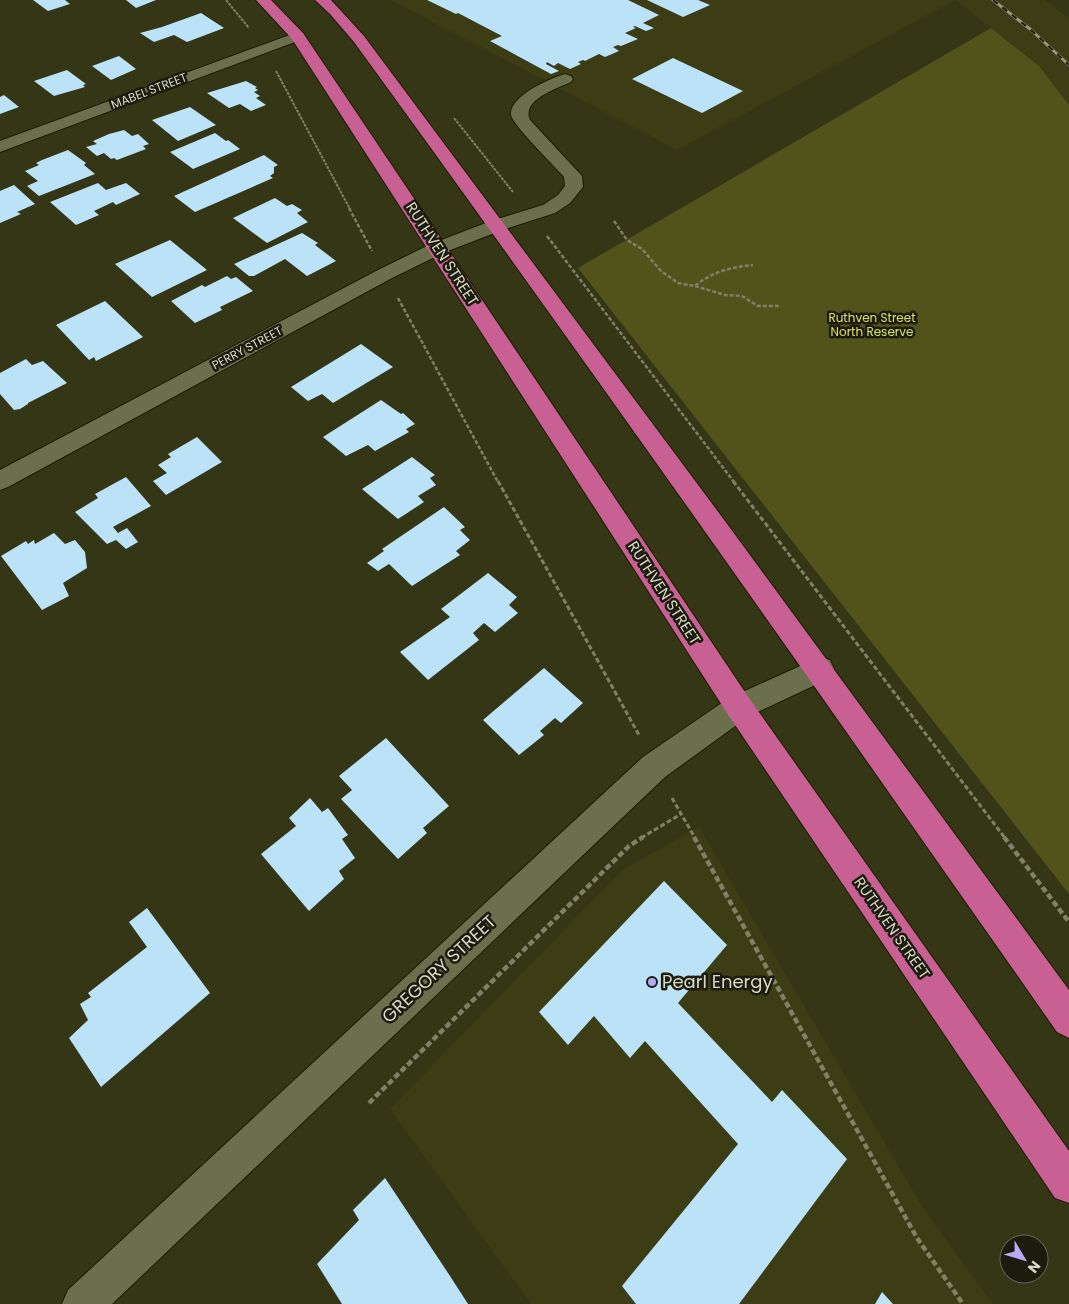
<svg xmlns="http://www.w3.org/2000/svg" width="1069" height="1304" font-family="Poppins,sans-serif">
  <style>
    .built { fill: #3c3d14 }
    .green { fill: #51531b }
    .building { fill: #bbe2f7 }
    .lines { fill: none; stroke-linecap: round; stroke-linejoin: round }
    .minor-casing { stroke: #1c1d00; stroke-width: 2 }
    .highway-casing { stroke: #1c1d00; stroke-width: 2 }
    .path-far3 { stroke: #7f8167; stroke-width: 2; stroke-dasharray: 3 1; stroke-linecap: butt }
    .path-far2 { stroke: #7f8167; stroke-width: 2.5; stroke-dasharray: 4 2; stroke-linecap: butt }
    .path-far1 { stroke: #7f8167; stroke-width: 3; stroke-dasharray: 5 2.5; stroke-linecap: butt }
    .path { stroke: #7f8167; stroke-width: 4.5; stroke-dasharray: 6 3; stroke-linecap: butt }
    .minor { fill: #6c6f4d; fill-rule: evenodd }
    .highway { fill: #c86094; fill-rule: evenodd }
    .rail-casing { stroke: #94967e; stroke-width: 3 }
    .rail { stroke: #1b1c0e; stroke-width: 2; stroke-dasharray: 6; stroke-linecap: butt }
    .poi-dot { fill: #b7abf7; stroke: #1b1c0e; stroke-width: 2 }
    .labels { text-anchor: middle; stroke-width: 5; stroke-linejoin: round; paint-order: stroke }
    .far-street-label { font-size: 12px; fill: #d8dac8; stroke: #1b1c0e }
    .far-park-label { font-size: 12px; fill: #dbe06d; stroke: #1b1c0e }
    .street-label { font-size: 15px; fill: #d8dac8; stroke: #1b1c0e }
    .near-street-label { font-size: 18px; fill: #d8dac8; stroke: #1b1c0e }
    .near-poi-label { font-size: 18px; fill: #d8dac8; stroke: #1b1c0e; text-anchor: start }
  </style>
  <rect width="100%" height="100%" fill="#343616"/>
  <path class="built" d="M391 0H955L677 150Z
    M956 0H1045L1069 19V105L1039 66Z
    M699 827 923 1208 993 1304H531L390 1109 622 870Z"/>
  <path class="green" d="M991 28 1039 66 1069 105V894L578 268Z"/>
  <path class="building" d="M33 0H65L70 4 48 11Z
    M126 0H156L136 8Z
    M427 0H628L659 15 643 23 654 28 646 31 635 26 633 27 636 28 625 33 638 39 621 46 618 45 613 47 619 51 605 57 599 54 585 61 583 60 578 62 581 64 570 69 558 63 554 66 547 62 546 64 559 71 551 74 490 41 502 36 458 13 456 14Z
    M647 0H698L710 5 683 17Z
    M201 13 224 28 187 42 174 35 154 42 140 33 162 27Z
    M119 56 136 69 111 80 92 66Z
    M673 58 743 91 702 113 632 79Z
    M67 70 86 84 83 85 85 87 54 96 34 81Z
    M246 81 257 87 255 88 258 90 254 92 260 96 256 98 266 105 251 111 240 104 229 108 207 93Z
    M4 95 19 107 0 114V97Z
    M190 107 216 125 178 141 152 120Z
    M124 130 132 136 138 134 149 144 143 146 146 149 117 160 114 158 111 159 104 153 97 156 86 147 97 144 93 141 109 134Z
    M215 133 226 141 228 140 240 149 193 169 170 152Z
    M68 150 86 163 84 165 95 174 39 196 27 186 38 181 25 171 39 165 36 163 42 160Z
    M264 155 278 165 274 167V173L270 176 273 178 195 212 174 196Z
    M98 183 106 190 126 183 140 194 116 205 113 202 94 211 99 215 76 225 50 202Z
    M14 185 35 204 17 212 21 214 0 223V191Z
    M275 198 287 206 292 204 302 210 297 213 308 222 267 243 233 218Z
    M302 233 318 243 315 245 336 261 307 276 285 259 254 276H249L234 264Z
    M170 240 207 270 152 297 115 264Z
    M227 276 231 279 236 277 253 291 220 307 222 310 195 323 171 301 202 285 205 287Z
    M105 301 143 337 96 361 94 357 89 360 56 325Z
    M361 344 393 367 333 403 322 394 308 401 291 387Z
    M26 359 32 365 43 361 67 383 28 403V404L20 409 14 410 0 394V373Z
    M381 400 401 414 403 413 415 424 406 429 409 432 375 451 368 445 346 456 323 437Z
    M197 437 222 462 166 495 153 481 167 473 158 465 171 457 168 454Z
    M412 457 435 475 430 478 436 485 418 496 424 502 398 519 362 489Z
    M126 477 151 506 113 527 118 533 127 528 138 542 126 549 116 540 107 544 75 512 98 498 95 494Z
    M444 507 465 527 460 530 470 540 456 551 460 555 412 586 389 564 378 571 367 563 384 551 382 549Z
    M54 533 65 544 75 540 85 552 87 568 63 583 69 596 42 610 1 556 26 541 28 544 34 540 35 544Z
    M488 573 517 597 509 605 518 613 495 632 484 623 473 633 479 640 428 680 400 652 450 617 441 609Z
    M544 668 583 703 561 723 555 718 540 731 544 735 519 755 483 720Z
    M386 738 449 806 423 828 427 833 398 859 341 799 352 790 339 776Z
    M310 798 322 812 328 808 348 835 342 839 355 858 339 871 344 879 309 911 261 854 296 826 289 818Z
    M664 881 727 945 678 1003 772 1102 782 1090 847 1159 739 1304H636L622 1286 738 1144 645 1041 630 1058 594 1016 568 1045 539 1012Z
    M147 908 210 993 101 1087 69 1038 88 1020 80 1004 91 997 88 993 147 947 129 922Z
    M385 1178 450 1276 468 1304H342L317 1264 359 1220 353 1210Z
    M882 1292 893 1304H875Z"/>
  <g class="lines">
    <g class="minor-casing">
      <path id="minor" d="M298 32 303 33 305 36 303 39 0 152V141Z
        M565 74 571 76 573 79 571 82C556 89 521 100 530 120L582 176 583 187 570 203 555 213 505 229 445 252 392 278 8 487 0 490V470L378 270 431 244 491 221 543 205 558 195 565 186 564 177C555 166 513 126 511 115 509 96 551 78 565 74Z
        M820 657 830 660 834 669 830 678 749 716 665 777 112 1304H62L68 1290 643 757 729 698Z"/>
    </g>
    <g class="highway-casing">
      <path id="highway" d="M256 0H271L303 33 749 698 1069 1151V1203L1055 1198 729 716 292 39Z
        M315 0H331L364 36 725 521 1069 990V1038L1057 1032C825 701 592 369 354 42L330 14Z"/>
    </g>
    <path class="path-far3" d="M226 0 249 28
      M276 71 350 209
      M454 118 513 192"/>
    <path class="path-far2" d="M349 208 372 251
      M614 221 627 240 642 249 661 271 678 283 695 286C711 272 732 267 753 265
      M547 236 734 482
      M695 286 725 295 742 296 758 306H781
      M398 298 498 482"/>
    <path class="path-far1" d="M498 481 639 735
      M733 481 1005 838
      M672 798 695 838
      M641 838 681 814"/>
    <path class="path" d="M694 837 917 1238 963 1304
      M1004 837 1069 922
      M369 1103 629 846 643 837"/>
    <use href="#minor" class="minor"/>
    <use href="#highway" class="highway"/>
    <g class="rail-casing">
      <path id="rail" d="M993 0 1030 29 1069 65"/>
    </g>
    <use href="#rail" class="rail"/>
  </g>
  <circle class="poi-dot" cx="652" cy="982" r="5"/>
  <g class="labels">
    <g class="far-street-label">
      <text transform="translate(149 91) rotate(-21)" y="4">MABEL STREET</text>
      <text transform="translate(247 348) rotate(-28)" y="4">PERRY STREET</text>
    </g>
    <g class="far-park-label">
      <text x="872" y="322">Ruthven Street<tspan x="872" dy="14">North Reserve</tspan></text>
    </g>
    <g class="street-label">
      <text transform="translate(442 254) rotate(57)" y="5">RUTHVEN STREET</text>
      <text transform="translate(664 593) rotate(57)" y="5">RUTHVEN STREET</text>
      <text transform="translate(892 928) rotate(55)" y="5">RUTHVEN STREET</text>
    </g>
    <g class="near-street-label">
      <text transform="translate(439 969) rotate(-43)" y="6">GREGORY STREET</text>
    </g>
    <g class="near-poi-label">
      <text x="662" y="988">Pearl Energy</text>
    </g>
  </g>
  <g transform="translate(1024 1259) rotate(128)"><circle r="24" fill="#1b1c0e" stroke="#676858"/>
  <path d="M0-4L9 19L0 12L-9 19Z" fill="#b7abf7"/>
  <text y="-8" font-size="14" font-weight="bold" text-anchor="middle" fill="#d8dac8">N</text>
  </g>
</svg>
